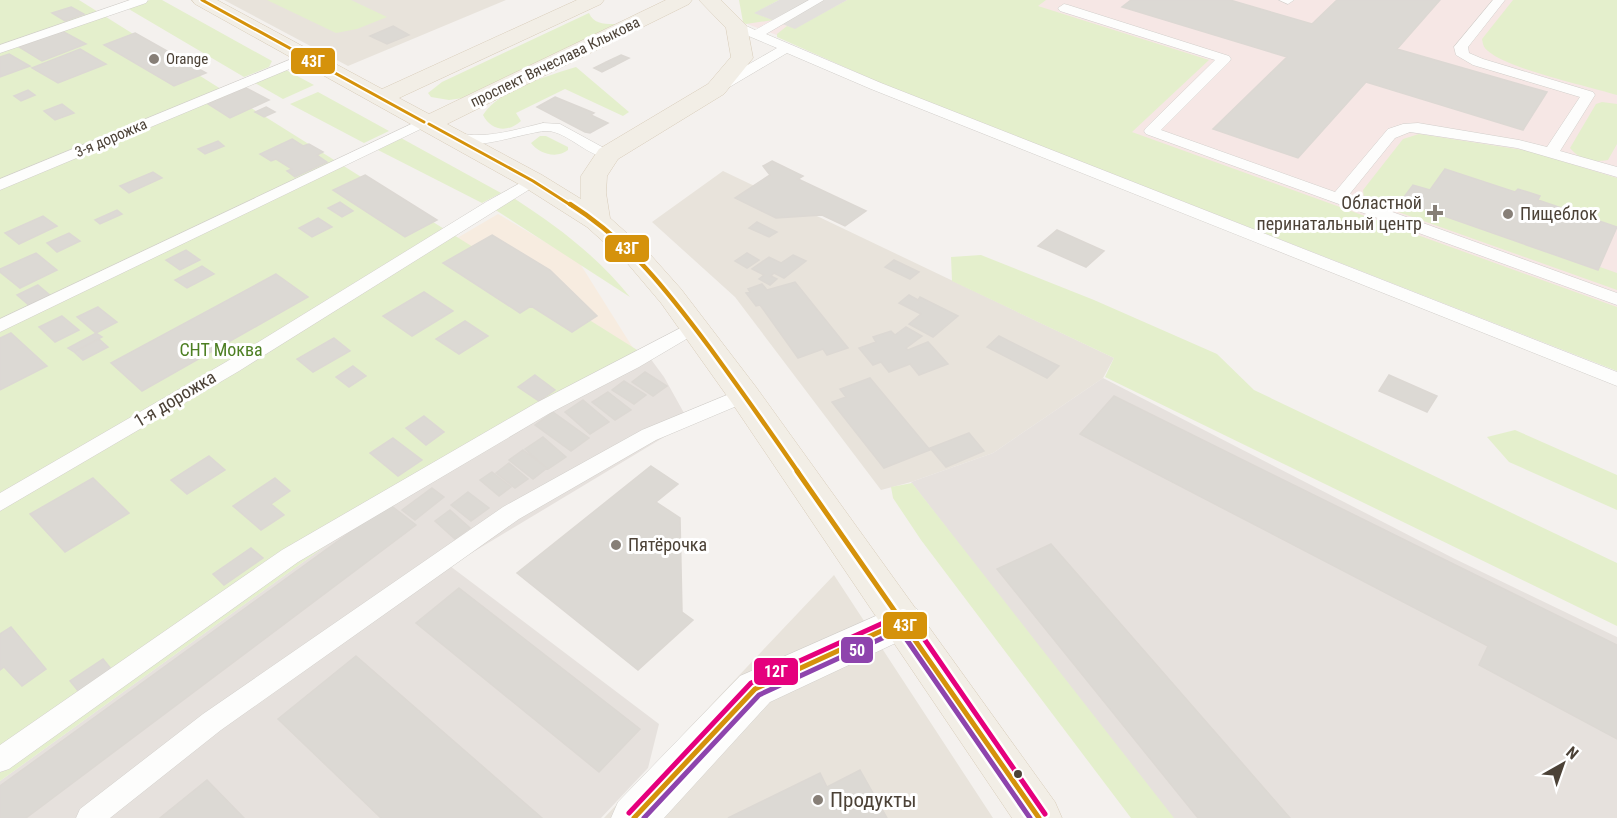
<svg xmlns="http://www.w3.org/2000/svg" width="1617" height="818" font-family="'Roboto Condensed',sans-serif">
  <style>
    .residential { fill: #e8e3db }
    .commercial { fill: #f7ece0 }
    .industrial { fill: #e6e1dd }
    .medical { fill: #f6e7e5 }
    .green { fill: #e4efcc }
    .parking { fill: #e3e0dc }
    .building { fill: #dcd9d4; stroke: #dcd8d3; stroke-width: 1.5 }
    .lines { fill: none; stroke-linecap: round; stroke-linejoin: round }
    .service-casing { stroke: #d2cfcb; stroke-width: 1 }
    .tertiary-casing { stroke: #d2cfcb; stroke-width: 1 }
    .primary-casing { stroke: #d8ccb9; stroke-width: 1 }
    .service { fill: #fdfdfc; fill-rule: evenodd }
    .tertiary { fill: #fdfdfc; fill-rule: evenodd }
    .primary { fill: #f2eee6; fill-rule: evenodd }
    .bus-1-far2-casing { stroke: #fff; stroke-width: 6 }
    .bus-1-far1-casing { stroke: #fff; stroke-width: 9 }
    .bus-1-casing { stroke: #fff; stroke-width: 10 }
    .bus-2-casing { stroke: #fff; stroke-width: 10 }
    .bus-3-casing { stroke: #fff; stroke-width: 10 }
    .bus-1-far2 { stroke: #d5920b; stroke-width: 3 }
    .bus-1-far1 { stroke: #d5920b; stroke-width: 4.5 }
    .bus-1 { stroke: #d5920b; stroke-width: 5 }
    .bus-2 { stroke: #8e44ad; stroke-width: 5 }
    .bus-3 { stroke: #e5007d; stroke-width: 5 }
    .poi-dot { fill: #877f77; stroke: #fff; stroke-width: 2 }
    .bus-dot { fill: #4c4237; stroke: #fff; stroke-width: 2 }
    .labels { text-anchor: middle; stroke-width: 6; stroke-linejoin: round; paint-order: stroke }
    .far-poi-label { font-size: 15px; fill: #4c4237; stroke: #fff; text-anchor: start }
    .far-street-label { font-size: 15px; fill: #4c4237; stroke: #fff }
    .poi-label { font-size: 18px; fill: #4c4237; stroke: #fff; text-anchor: start }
    .park-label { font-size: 18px; fill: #4d7f23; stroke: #fff }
    .street-label { font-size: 18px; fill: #4c4237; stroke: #fff }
    .near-poi-label { font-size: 21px; fill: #4c4237; stroke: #fff; text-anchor: start }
    .line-badge { stroke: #fff; stroke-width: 2 }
    .badge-label { font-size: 16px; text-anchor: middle; font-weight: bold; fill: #fff }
  </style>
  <rect width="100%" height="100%" fill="#f4f1ee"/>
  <path class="residential" d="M224 0H506L348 66Z
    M723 171 1114 358 1103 378 993 453 911 482 881 490 735 297 652 222Z
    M834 575 993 818H604Z"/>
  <path class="commercial" d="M498 214 579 262 633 348 321 318Z"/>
  <path class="industrial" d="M650 358 664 377 689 422 450 566 659 724 648 768 601 818H0V781L378 508 551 409Z
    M1103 378 1453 558 1617 637V818H1171L911 482 993 453Z"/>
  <path class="medical" d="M792 0H1617V350L747 24Z"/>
  <path class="green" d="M0 0H79L650 358 551 409 378 508 0 781Z
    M150 0H162L272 61 269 67 244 77 127 8Z
    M267 0H351L387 17 357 29 336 33Z
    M739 0H779L755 13 773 20 746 24 743 22Z
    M847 0H1046L1038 6 1209 60 1132 132 1617 307V371L885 85 777 37V34L787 26 795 28Z
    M1513 0H1617V95C1588 86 1508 69 1488 51 1484 48 1483 45 1482 39Z
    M589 13C594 25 606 24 618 24L463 98 449 100 431 97 428 93 442 82Z
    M576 67 629 112 623 116 565 89 516 113 521 121C508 133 491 131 483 115 499 89 548 76 576 67Z
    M286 70 314 85 283 99 255 83Z
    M318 92 389 131 364 143 290 104Z
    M1602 102 1617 104V144L1608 160C1593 163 1580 160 1570 148L1596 104Z
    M1419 134 1529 151 1617 178V227L1538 200 1540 196 1518 189 1515 192 1445 169 1430 190 1413 185 1401 201 1597 270 1600 267 1617 273V290L1373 203 1364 197 1363 190 1403 139Z
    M540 136H546L568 147V150C557 159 539 154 531 143Z
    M401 138 501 193 482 203 378 150Z
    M512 197C557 226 597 256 630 297L494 209Z
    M981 255 1094 300 1217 354 1254 390 1617 563V626L1105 377 1114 358 952 281 951 257Z
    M1515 430 1617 475V510L1509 462 1487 437Z
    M912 483 1174 818H1131L921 540 893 498 891 487Z"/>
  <path class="parking" d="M779 0H847L795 29 754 13Z"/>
  <path class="building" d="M1131 0H1230L1312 24 1337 0H1440L1397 49 1547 92 1523 130 1366 82 1298 158 1213 129 1287 57 1122 7Z
    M71 7 84 14 65 21 52 13Z
    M393 26 409 35 387 44 370 36Z
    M62 31 86 44 42 61 19 47Z
    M135 33 206 73 174 86 104 45Z
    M80 49 106 64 58 83 32 68Z
    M9 54 30 66 0 77V57Z
    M621 55 629 58 614 66 606 62Z
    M606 62 614 66 602 72 594 68Z
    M246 88 269 100 230 118 208 104Z
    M28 90 35 95 21 101 14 96Z
    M555 97 594 113 591 115 608 123 590 133 585 132 537 107Z
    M62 104 74 113 55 120 44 111Z
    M266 107 275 112 264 117 255 112Z
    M292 139 303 146 309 144 323 152 317 155 327 162 295 177 287 171 292 169 276 159 271 161 260 154Z
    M218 141 224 146 205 154 198 149Z
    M772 161 803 176 798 179 866 211 845 226 822 215 776 218 735 198 770 175 763 166Z
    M1445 169 1515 192 1518 189 1540 196 1538 200 1617 227 1598 270 1401 201 1413 185 1430 190Z
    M153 172 162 178 129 193 120 186Z
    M365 175 437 220 405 237 333 190Z
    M340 202 353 211 342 217 328 208Z
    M117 210 122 214 100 224 95 220Z
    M43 216 57 226 19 244 5 233Z
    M318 218 332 227 312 237 299 228Z
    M757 222 777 232 769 237 749 228Z
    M1057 230 1104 251 1086 267 1038 246Z
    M69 233 80 241 57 252 47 243Z
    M492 235 550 270 597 316 572 332 531 306 520 313 443 263Z
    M186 250 200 260 180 270 166 260Z
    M36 253 57 270 20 288 0 272V269Z
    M747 253 759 260 747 268 735 261Z
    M793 255 806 261 784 278 774 273 771 276 777 279 770 285 759 279 764 275 752 269 769 257 781 263Z
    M894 260 919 272 910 279 885 267Z
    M202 266 214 274 187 288 175 280Z
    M276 274 308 297 142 391 111 363Z
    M795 282 848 348 827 355 823 349 798 358 760 305 756 306 746 293 750 292 748 289 762 284 767 290Z
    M38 285 51 296 30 306 17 295Z
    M424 292 453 311 412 336 383 316Z
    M909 295 918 300 920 297 958 316 933 337 909 324 921 314 899 303Z
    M98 307 117 322 96 333 77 317Z
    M62 316 79 330 55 342 39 327Z
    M465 321 488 336 459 354 436 339Z
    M906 327 922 336 906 348 908 350 928 342 948 364 919 375 910 364 889 372 881 362 873 365 859 348 876 342 873 337 891 331 895 335Z
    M11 333 47 366 0 390V338Z
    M96 333 102 337 74 352 68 348Z
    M999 336 1059 366 1047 378 987 347Z
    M334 338 350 351 313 372 297 359Z
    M99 339 108 347 83 360 74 352Z
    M353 366 366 376 349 387 336 377Z
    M645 372 667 386 653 396 632 382Z
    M535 375 555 390 539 401 518 387Z
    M1389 375 1437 396 1427 412 1379 391Z
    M870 378 930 450 884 468 832 402 846 397 840 389Z
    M624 381 646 395 634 404 612 390Z
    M608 392 631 410 615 420 592 402Z
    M1114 396 1617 645V739L1479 665 1488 646 1080 434Z
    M583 400 609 422 590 434 565 412Z
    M553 412 589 438 571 451 535 425Z
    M424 416 444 432 426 445 406 428Z
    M969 433 984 451 946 467 930 448Z
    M543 437 566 457 548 469 525 449Z
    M393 438 422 460 398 476 370 453Z
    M523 450 547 468 533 479 509 460Z
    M209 456 225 470 187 494 171 480Z
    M509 463 528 479 515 488 496 473Z
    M651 466 678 484 656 502 680 518 682 612 693 620 638 670 517 573Z
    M492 472 511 487 499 496 480 480Z
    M93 478 129 513 65 552 30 514Z
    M275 478 290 491 271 504 284 515 261 530 233 506Z
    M432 488 444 497 415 520 402 510Z
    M468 492 489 508 471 521 451 505Z
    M389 504 416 525 26 818H0V786Z
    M450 510 470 528 455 539 435 521Z
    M1051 544 1290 818H1198L997 569Z
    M251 548 263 558 224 585 213 574Z
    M459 588 640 729 599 772 416 623Z
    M11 627 46 669 22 686 4 667 0 670V634Z
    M356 656 542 818H381L278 719Z
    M103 659 112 670 79 692 70 681Z
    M860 770 887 818H728L820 773 827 787Z
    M207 780 244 818H160Z"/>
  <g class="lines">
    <g class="service-casing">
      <path id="service" d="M130 0H148L146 3 0 53V45Z
        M809 0H824L766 34 881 83 1617 372V386L871 89 787 53 721 92H711L709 89 711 86 777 48 732 29 730 26 732 23H740L755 30Z
        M1279 0H1294L1288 4Z
        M1493 0H1505L1468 47 1469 53 1483 59 1593 92 1595 95 1560 151 1617 167V177L1517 148 1410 132 1395 138 1348 196 1617 293V305L1146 134 1144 131 1146 128 1215 60 1060 11 1058 8 1064 4 1068 5 1229 56 1231 59 1229 62 1161 130 1335 192 1388 129 1403 124 1418 123 1519 140 1547 147 1580 97 1473 65 1456 55 1454 47Z
        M306 53 311 54 313 57 311 60 0 190V179Z
        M424 118 429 119 431 122 429 125 0 332V319Z
        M543 123 560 124 615 154 613 157C592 162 567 130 546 131 524 132 463 156 447 138 454 130 468 136 478 135 500 135 522 128 543 123Z
        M533 176 538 178 541 181 538 184 239 371 0 511V493L226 362 486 202Z
        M694 321 700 323 703 327 700 331 639 367 550 413 298 562 9 769 0 772V745L282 550 536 403Z
        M744 388 751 390 754 395 751 400 656 440 519 519 221 730 110 818H76L80 809 203 714 503 507 642 430Z"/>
    </g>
    <g class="tertiary-casing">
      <path id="tertiary" d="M903 604 917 609 923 621 917 633 770 702 664 818H611L618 802 740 676Z"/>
    </g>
    <g class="primary-casing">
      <path id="primary" d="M192 0H217L382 89 577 0H604L601 4 399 98 429 114 666 0H692L689 4 447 124 542 175 581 199V176L599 149 708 84 731 57 726 28 699 0H721L747 26 753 58 724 94 618 159 607 176 606 193 610 218 648 252 681 289 756 387 1055 802 1062 818H1012L732 403 661 303 628 264 587 227 524 187 195 4Z"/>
    </g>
    <use href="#service" class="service"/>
    <use href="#tertiary" class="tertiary"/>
    <use href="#primary" class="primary"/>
    <g class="bus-1-far2-casing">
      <path id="bus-1-far2" d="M202 0 424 122
        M429 124 533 181 572 206"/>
    </g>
    <g class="bus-1-far1-casing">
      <path id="bus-1-far1" d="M570 204C629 241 669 293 710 348 740 389 769 430 798 472"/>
    </g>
    <g class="bus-1-casing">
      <path id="bus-1" d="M797 471 1039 818
        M634 818 755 689 903 621"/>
    </g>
    <g class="bus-2-casing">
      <path id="bus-2" d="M644 818 759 695 900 630 1030 818"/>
    </g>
    <g class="bus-3-casing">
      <path id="bus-3" d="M629 813 751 683 903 614 909 617 1045 814"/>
    </g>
    <use href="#bus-1-far2" class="bus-1-far2"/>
    <use href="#bus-1-far1" class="bus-1-far1"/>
    <use href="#bus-1" class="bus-1"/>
    <use href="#bus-2" class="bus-2"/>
    <use href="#bus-3" class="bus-3"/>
  </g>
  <g class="poi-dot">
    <circle cx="154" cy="59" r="6"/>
    <path d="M1432 204h6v6h6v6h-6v6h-6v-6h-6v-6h6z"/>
    <circle cx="1508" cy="214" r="6"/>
    <circle cx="616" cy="545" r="6"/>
    <circle cx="818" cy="800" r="6"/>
  </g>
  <circle class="bus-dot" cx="1018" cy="774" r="5"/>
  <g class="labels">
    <g class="far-poi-label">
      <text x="166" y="64">Orange</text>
    </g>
    <g class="far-street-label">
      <text transform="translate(555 62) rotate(-26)" y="5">проспект Вячеслава Клыкова</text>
      <text transform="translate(111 138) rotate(-23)" y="5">3-я дорожка</text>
    </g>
    <g class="poi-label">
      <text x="1422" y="209" text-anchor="end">Областной<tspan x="1422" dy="21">перинатальный центр</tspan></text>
      <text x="1520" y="220">Пищеблок</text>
      <text x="628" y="551">Пятёрочка</text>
    </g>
    <g class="park-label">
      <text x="221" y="356">СНТ Моква</text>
    </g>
    <g class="street-label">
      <text transform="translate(175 399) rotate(-31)" y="6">1-я дорожка</text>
    </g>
    <g class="near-poi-label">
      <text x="830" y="807">Продукты</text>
    </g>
  </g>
  <g class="line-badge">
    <rect x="290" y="47" width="46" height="28" rx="6" fill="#d5920b"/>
    <rect x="604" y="234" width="46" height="29" rx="6" fill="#d5920b"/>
    <rect x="882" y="611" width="46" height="29" rx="6" fill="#d5920b"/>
    <rect x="840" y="636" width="34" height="28" rx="6" fill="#8e44ad"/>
    <rect x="753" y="657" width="46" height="29" rx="6" fill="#e5007d"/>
  </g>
  <g class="badge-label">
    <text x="313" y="67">43Г</text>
    <text x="627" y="254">43Г</text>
    <text x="905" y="631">43Г</text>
    <text x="857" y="656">50</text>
    <text x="776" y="677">12Г</text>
  </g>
  <g transform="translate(1563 764) rotate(40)" stroke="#ffffff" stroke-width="4.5" paint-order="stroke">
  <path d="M0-4.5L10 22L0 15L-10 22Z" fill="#4c4237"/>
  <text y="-9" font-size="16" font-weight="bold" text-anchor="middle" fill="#4c4237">N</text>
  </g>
</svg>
